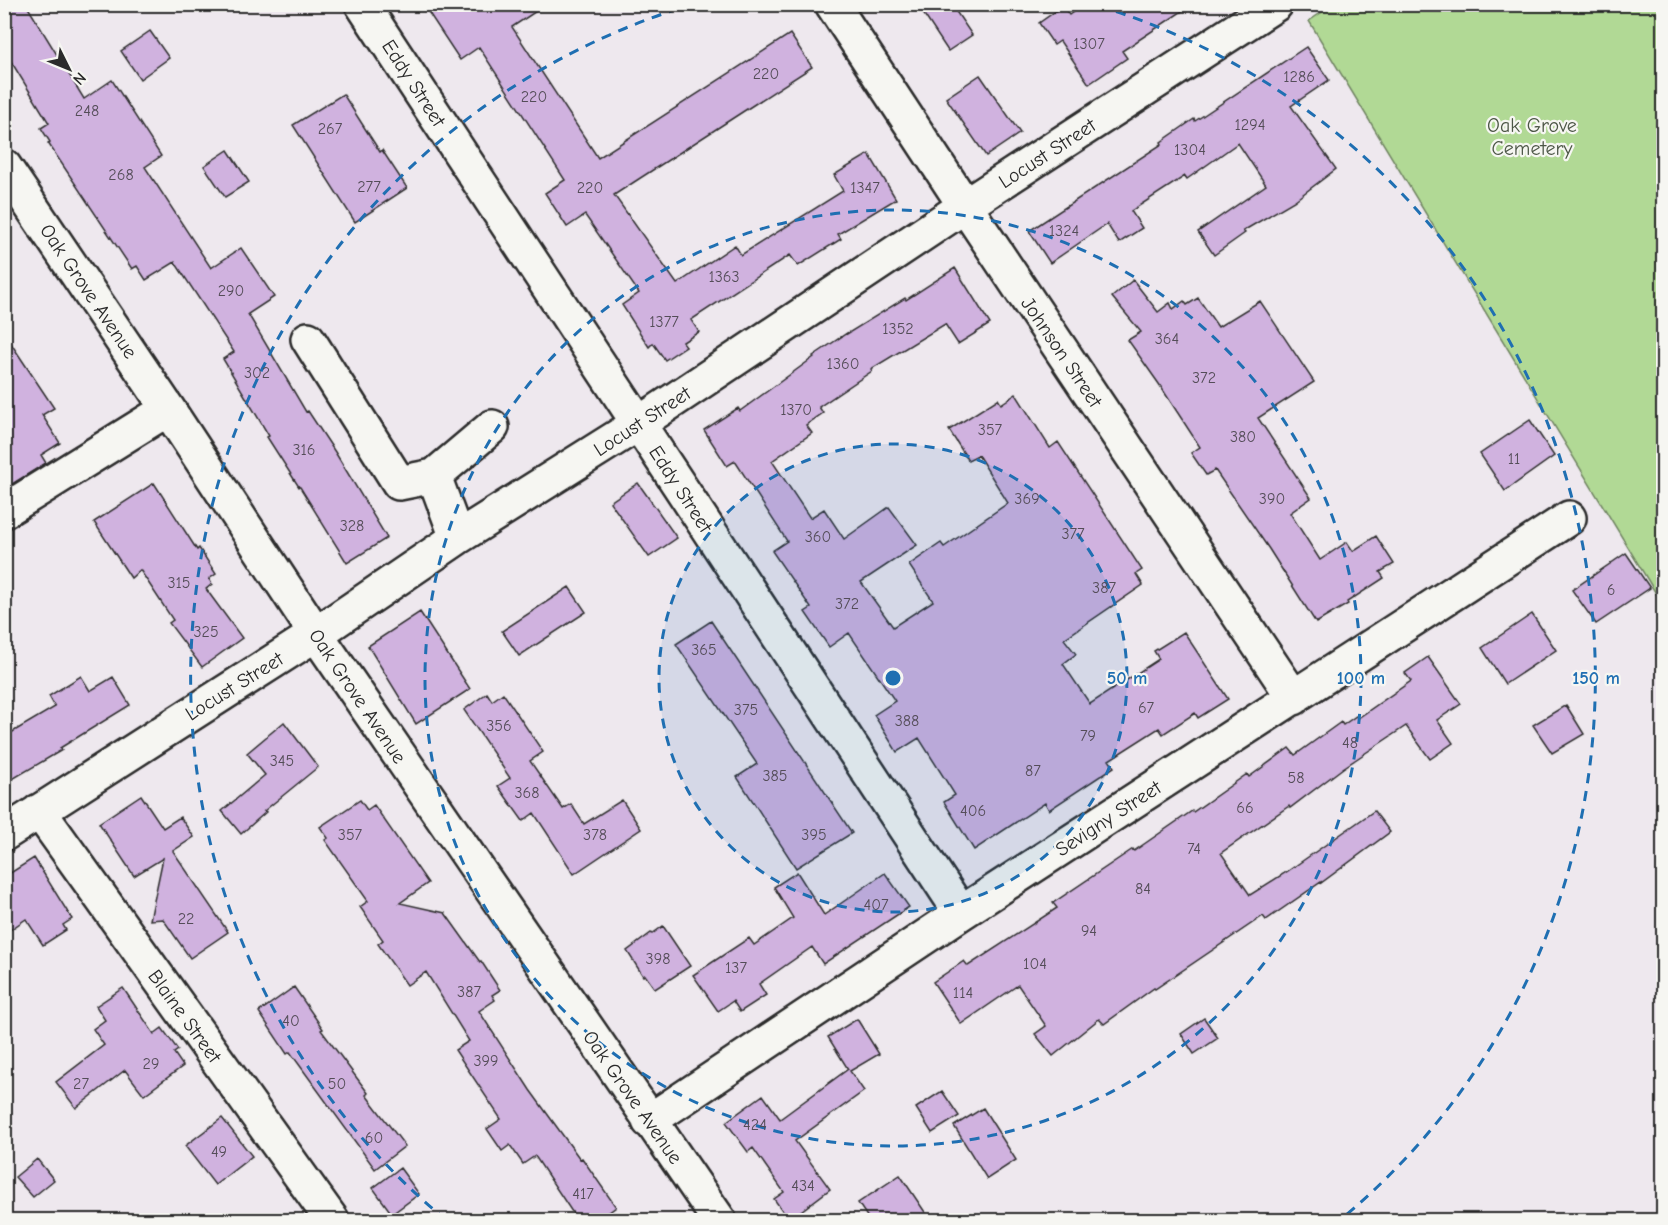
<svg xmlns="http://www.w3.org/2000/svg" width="1668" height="1225" font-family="'Comic Neue',sans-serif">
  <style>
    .green { fill: #b1d995; stroke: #6e8260; stroke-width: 1.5 }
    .building { fill: #d0b2df; stroke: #2b2b2b; stroke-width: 1.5 }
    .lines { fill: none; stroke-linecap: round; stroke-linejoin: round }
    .minor-casing { stroke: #2b2b2b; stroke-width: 38 }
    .minor { stroke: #f6f6f2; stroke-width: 33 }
    .ring { fill: none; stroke: #1f6fb2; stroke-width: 3; stroke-dasharray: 10 8 }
    .labels { text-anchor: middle; stroke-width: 4.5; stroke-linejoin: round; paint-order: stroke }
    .number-label { font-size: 16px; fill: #544d58 }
    .street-label { font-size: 20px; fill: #2b2b2b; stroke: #f6f6f2 }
    .park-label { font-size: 20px; fill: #4c5646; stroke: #f6f6f2 }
    .centre { fill: #1f6fb2; stroke: #f6f6f2; stroke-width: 3 }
    .ring-label { font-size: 18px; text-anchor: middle; font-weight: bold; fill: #1f6fb2; stroke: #f6f6f2; stroke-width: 4.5; stroke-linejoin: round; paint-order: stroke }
  </style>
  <rect width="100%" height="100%" fill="#eee8ee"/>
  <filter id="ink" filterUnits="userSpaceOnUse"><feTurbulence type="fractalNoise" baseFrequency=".0167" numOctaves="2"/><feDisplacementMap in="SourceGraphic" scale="12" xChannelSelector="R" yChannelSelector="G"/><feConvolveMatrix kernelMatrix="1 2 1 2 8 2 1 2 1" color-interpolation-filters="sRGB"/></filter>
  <g filter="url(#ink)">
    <path class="green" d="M1334 4 1663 5V605L1309 21Z"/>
    <path class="building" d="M4 4H26L84 99 112 80 161 156 145 167 211 268 241 248 274 297 248 314 306 412 308 411 335 452 387 538 347 563 300 487H299L267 437 269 436 223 359 234 352 175 262 146 280 137 266 132 269 48 143 50 142 41 128 49 123 4 50Z
      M423 4H547L512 27 598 158 790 34 812 67 614 195 677 284 735 245 741 255 843 191 834 175 869 154 896 199 838 234 841 239 798 266 790 255 691 320 699 332 683 342 686 346 665 360 653 343 649 347 622 305 639 293 585 215 567 227 545 193 565 180 479 47 460 60Z
      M917 4H951L972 35 948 51Z
      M1084 4H1193L1122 51 1127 58 1089 84 1060 41 1054 45 1039 23 1063 6 1069 15Z
      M150 31 169 58 140 79 121 51Z
      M1306 47 1329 80 1291 106 1336 169 1294 201 1243 231 1245 233 1214 255 1198 232 1266 185 1238 143 1187 179 1185 176 1131 211 1142 228 1119 243 1107 224 1050 263 1029 231 1162 144 1161 142 1194 119 1195 121Z
      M980 75 1020 133 986 156 946 98Z
      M343 94 380 152 382 150 407 188 355 222 293 125Z
      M228 150 249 182 225 197 204 166Z
      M955 268 990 324 958 344 945 324 871 369 872 371 819 407 823 413 806 425 812 433 772 461 810 518 824 509 844 539 889 507 917 545 861 582 893 627 933 601 909 565 941 543 944 547 1008 503 978 455 968 460 949 430 998 399 1001 404 1016 394 1050 448 1058 442 1142 570 1136 574 1143 585 1064 639 1076 654 1063 664 1090 704 1159 659 1154 651 1184 632 1228 699 1198 718 1195 713 1163 734 1159 728 1109 760 1114 767 1049 810 1045 803 974 850 944 802 955 795 919 738 897 752 874 715 895 701 849 633 829 647 805 612 811 608 772 551 787 541 735 461 727 466 704 430 738 408 740 411 814 357 813 356 847 333V334L905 298 906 300Z
      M1133 280 1158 312 1170 303 1173 309 1184 301 1187 305 1198 298 1218 327 1260 301 1314 382 1258 418 1311 498 1290 513 1320 560 1347 542 1353 551 1376 536 1394 564 1380 572 1384 578 1347 602 1348 604 1316 623 1269 549 1215 470 1206 475 1191 453 1200 447 1159 384 1128 340 1141 332 1112 297Z
      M4 333 54 408 42 415 60 443 41 455 46 463 4 489Z
      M1530 420 1554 456 1505 491 1480 454Z
      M154 483 197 550 199 548 216 574 209 579 212 584 206 589 242 638 202 667 169 623 173 620 140 570 131 578 94 522Z
      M638 483 677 538 649 557 610 502Z
      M1626 553 1650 588 1596 624 1572 590Z
      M569 587 586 612 519 656 502 631Z
      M420 612 470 689 416 724 368 646Z
      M1532 614 1556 650 1505 684 1482 648Z
      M711 621 852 833 796 868 737 777 757 764 676 644Z
      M1428 657 1461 704 1437 720 1453 743 1430 759 1406 726 1343 768 1290 808 1289 806 1221 853 1250 895 1288 871 1374 811 1390 832 1321 883V882L1266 920 1263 916 1155 989 1154 988 1104 1024 1099 1019 1053 1056 1035 1034 1046 1026 1018 985 961 1024 933 982 964 961 968 966 1057 908 1053 903 1133 849 1134 851 1192 811 1193 812 1247 774 1249 777 1289 748 1295 755 1341 722 1343 725 1356 716 1358 718 1411 681 1405 673Z
      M81 676 90 691 113 677 130 705 60 748 62 750 4 784V737L55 707 49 696Z
      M487 693 492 701 503 693 543 752 530 761 563 809 571 804 584 824 622 800 641 829 574 874 534 813 523 821 498 786 510 778 464 710Z
      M1566 705 1584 734 1552 753 1533 725Z
      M284 722 318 767 264 811 266 812 241 834 222 811 265 775 247 753Z
      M141 795 163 828 180 817 194 837 173 851 228 932 190 958 163 919 150 920 163 858 134 876 99 823Z
      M360 800 367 810 374 805 428 883 400 903 445 913 480 962 481 961 500 990 492 995 495 1000 479 1011 530 1090 580 1159 582 1158 616 1207 597 1221H578L535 1156 523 1164 510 1145 502 1151 487 1129 501 1119 455 1050 469 1041 426 972 407 985 378 944 383 940 360 907 368 901 325 840 328 838 320 827Z
      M34 858 72 919 63 925 66 930 43 945 26 919 4 934V877Z
      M797 872 824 915 885 873 909 907 823 964 812 947 759 984 766 995 740 1012 733 1001 718 1011 693 975 749 938 754 945 793 918 774 887Z
      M663 926 690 966 655 989 645 975 643 976 627 951 651 933 652 934Z
      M294 987 323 1029 321 1030 368 1093 366 1095 405 1146 375 1169 290 1052 287 1054 259 1012Z
      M123 988 154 1034 162 1028 178 1050 174 1053 183 1066 144 1095 125 1070 76 1108 56 1082 104 1045 93 1029 105 1020 96 1006Z
      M1204 1018 1218 1038 1194 1054 1181 1034Z
      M857 1019 879 1054 850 1071 864 1091 795 1141 830 1189 789 1220 774 1199 784 1192 753 1148 748 1152 726 1122 763 1095 780 1119 848 1069 828 1037Z
      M942 1091 959 1116 932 1133 916 1108Z
      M983 1108 1016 1160 987 1179 954 1126Z
      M222 1118 252 1156 215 1185 185 1146Z
      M37 1159 54 1180 33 1197 15 1177Z
      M400 1168 419 1194 392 1214 373 1188Z
      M900 1175 931 1221H870L858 1203Z"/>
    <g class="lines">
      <g class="minor-casing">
        <path id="minor" d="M362 4 961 913
          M832 4 965 206 1294 698
          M4 166 168 409 316 634 719 1220
          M308 339 399 483 434 476 457 538
          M434 476 492 427
          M4 511 168 409
          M39 811 332 1220
          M4 834 316 634 457 538 638 424 965 206 1276 4
          M649 1121 961 913 1569 518"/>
      </g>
      <use href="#minor" class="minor"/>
    </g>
  </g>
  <circle cx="893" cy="678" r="234" fill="#1f6fb2" fill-opacity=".12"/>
  <g class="ring">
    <circle cx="893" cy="678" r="234"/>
    <circle cx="893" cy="678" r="468"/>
    <path d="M446 1220A703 703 0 0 1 687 6M1099 6A703 703 0 0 1 1340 1220"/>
  </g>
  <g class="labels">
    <g class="number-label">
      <text x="1089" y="49">1307</text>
      <text x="766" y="79">220</text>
      <text x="1299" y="82">1286</text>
      <text x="534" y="102">220</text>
      <text x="87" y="116">248</text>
      <text x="1250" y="130">1294</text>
      <text x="330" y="134">267</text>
      <text x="1190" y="155">1304</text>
      <text x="121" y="180">268</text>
      <text x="369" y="192">277</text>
      <text x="590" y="193">220</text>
      <text x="865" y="193">1347</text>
      <text x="1064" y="236">1324</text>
      <text x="724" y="282">1363</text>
      <text x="231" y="296">290</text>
      <text x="664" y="327">1377</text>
      <text x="898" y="334">1352</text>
      <text x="1167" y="344">364</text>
      <text x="843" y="369">1360</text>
      <text x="257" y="378">302</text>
      <text x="1204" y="383">372</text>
      <text x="796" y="415">1370</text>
      <text x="990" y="435">357</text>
      <text x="1243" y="442">380</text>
      <text x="304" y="455">316</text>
      <text x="1514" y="464">11</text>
      <text x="1027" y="504">369</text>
      <text x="1272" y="504">390</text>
      <text x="352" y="531">328</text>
      <text x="1073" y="539">377</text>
      <text x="818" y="542">360</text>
      <text x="179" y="588">315</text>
      <text x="1104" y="593">387</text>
      <text x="1611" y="595">6</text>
      <text x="847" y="609">372</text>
      <text x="206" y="637">325</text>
      <text x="704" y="655">365</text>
      <text x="1146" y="713">67</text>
      <text x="746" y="715">375</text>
      <text x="907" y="726">388</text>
      <text x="499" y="731">356</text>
      <text x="1088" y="741">79</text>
      <text x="1350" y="748">48</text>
      <text x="282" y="766">345</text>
      <text x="1033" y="776">87</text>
      <text x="775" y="781">385</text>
      <text x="1296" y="783">58</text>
      <text x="527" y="798">368</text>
      <text x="1245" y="813">66</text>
      <text x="973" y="816">406</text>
      <text x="350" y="840">357</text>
      <text x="595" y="840">378</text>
      <text x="814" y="840">395</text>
      <text x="1194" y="854">74</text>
      <text x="1143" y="894">84</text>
      <text x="876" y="910">407</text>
      <text x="186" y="924">22</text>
      <text x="1089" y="936">94</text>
      <text x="658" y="964">398</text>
      <text x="1035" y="969">104</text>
      <text x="736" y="973">137</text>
      <text x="469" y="997">387</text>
      <text x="963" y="998">114</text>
      <text x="291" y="1026">40</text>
      <text x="486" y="1066">399</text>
      <text x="151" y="1069">29</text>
      <text x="81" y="1089">27</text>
      <text x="337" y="1089">50</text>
      <text x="755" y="1130">424</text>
      <text x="374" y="1143">60</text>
      <text x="219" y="1157">49</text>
      <text x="803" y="1191">434</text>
      <text x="583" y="1199">417</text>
    </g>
    <g class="street-label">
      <text transform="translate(414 83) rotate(57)" y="7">Eddy Street</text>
      <text transform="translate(1047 153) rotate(-33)" y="7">Locust Street</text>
      <text transform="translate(89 291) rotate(56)" y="7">Oak Grove Avenue</text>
      <text transform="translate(1062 352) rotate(56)" y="7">Johnson Street</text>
      <text transform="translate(642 421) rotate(-33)" y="7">Locust Street</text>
      <text transform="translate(681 489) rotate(57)" y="7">Eddy Street</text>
      <text transform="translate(234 686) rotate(-32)" y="7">Locust Street</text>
      <text transform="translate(358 696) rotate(56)" y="7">Oak Grove Avenue</text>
      <text transform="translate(1108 818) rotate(-33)" y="7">Sevigny Street</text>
      <text transform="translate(185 1016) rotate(54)" y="7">Blaine Street</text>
      <text transform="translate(633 1097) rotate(55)" y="7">Oak Grove Avenue</text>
    </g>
    <g class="park-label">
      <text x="1532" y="132">Oak Grove<tspan x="1532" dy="23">Cemetery</tspan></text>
    </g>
  </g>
  <circle cx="893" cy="678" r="9" class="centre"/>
  <g class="ring-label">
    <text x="1127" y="684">50 m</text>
    <text x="1361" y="684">100 m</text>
    <text x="1596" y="684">150 m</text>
  </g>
  <rect width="1668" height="1225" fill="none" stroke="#f6f6f2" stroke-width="24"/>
  <rect x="12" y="12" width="1644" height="1201" fill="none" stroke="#2b2b2b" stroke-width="2" filter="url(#ink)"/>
  <g transform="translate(69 69) rotate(133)" stroke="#f6f6f2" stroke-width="4.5" paint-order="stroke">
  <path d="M0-4.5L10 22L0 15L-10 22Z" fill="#2b2b2b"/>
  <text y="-9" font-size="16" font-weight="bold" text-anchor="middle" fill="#2b2b2b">N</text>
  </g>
</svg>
